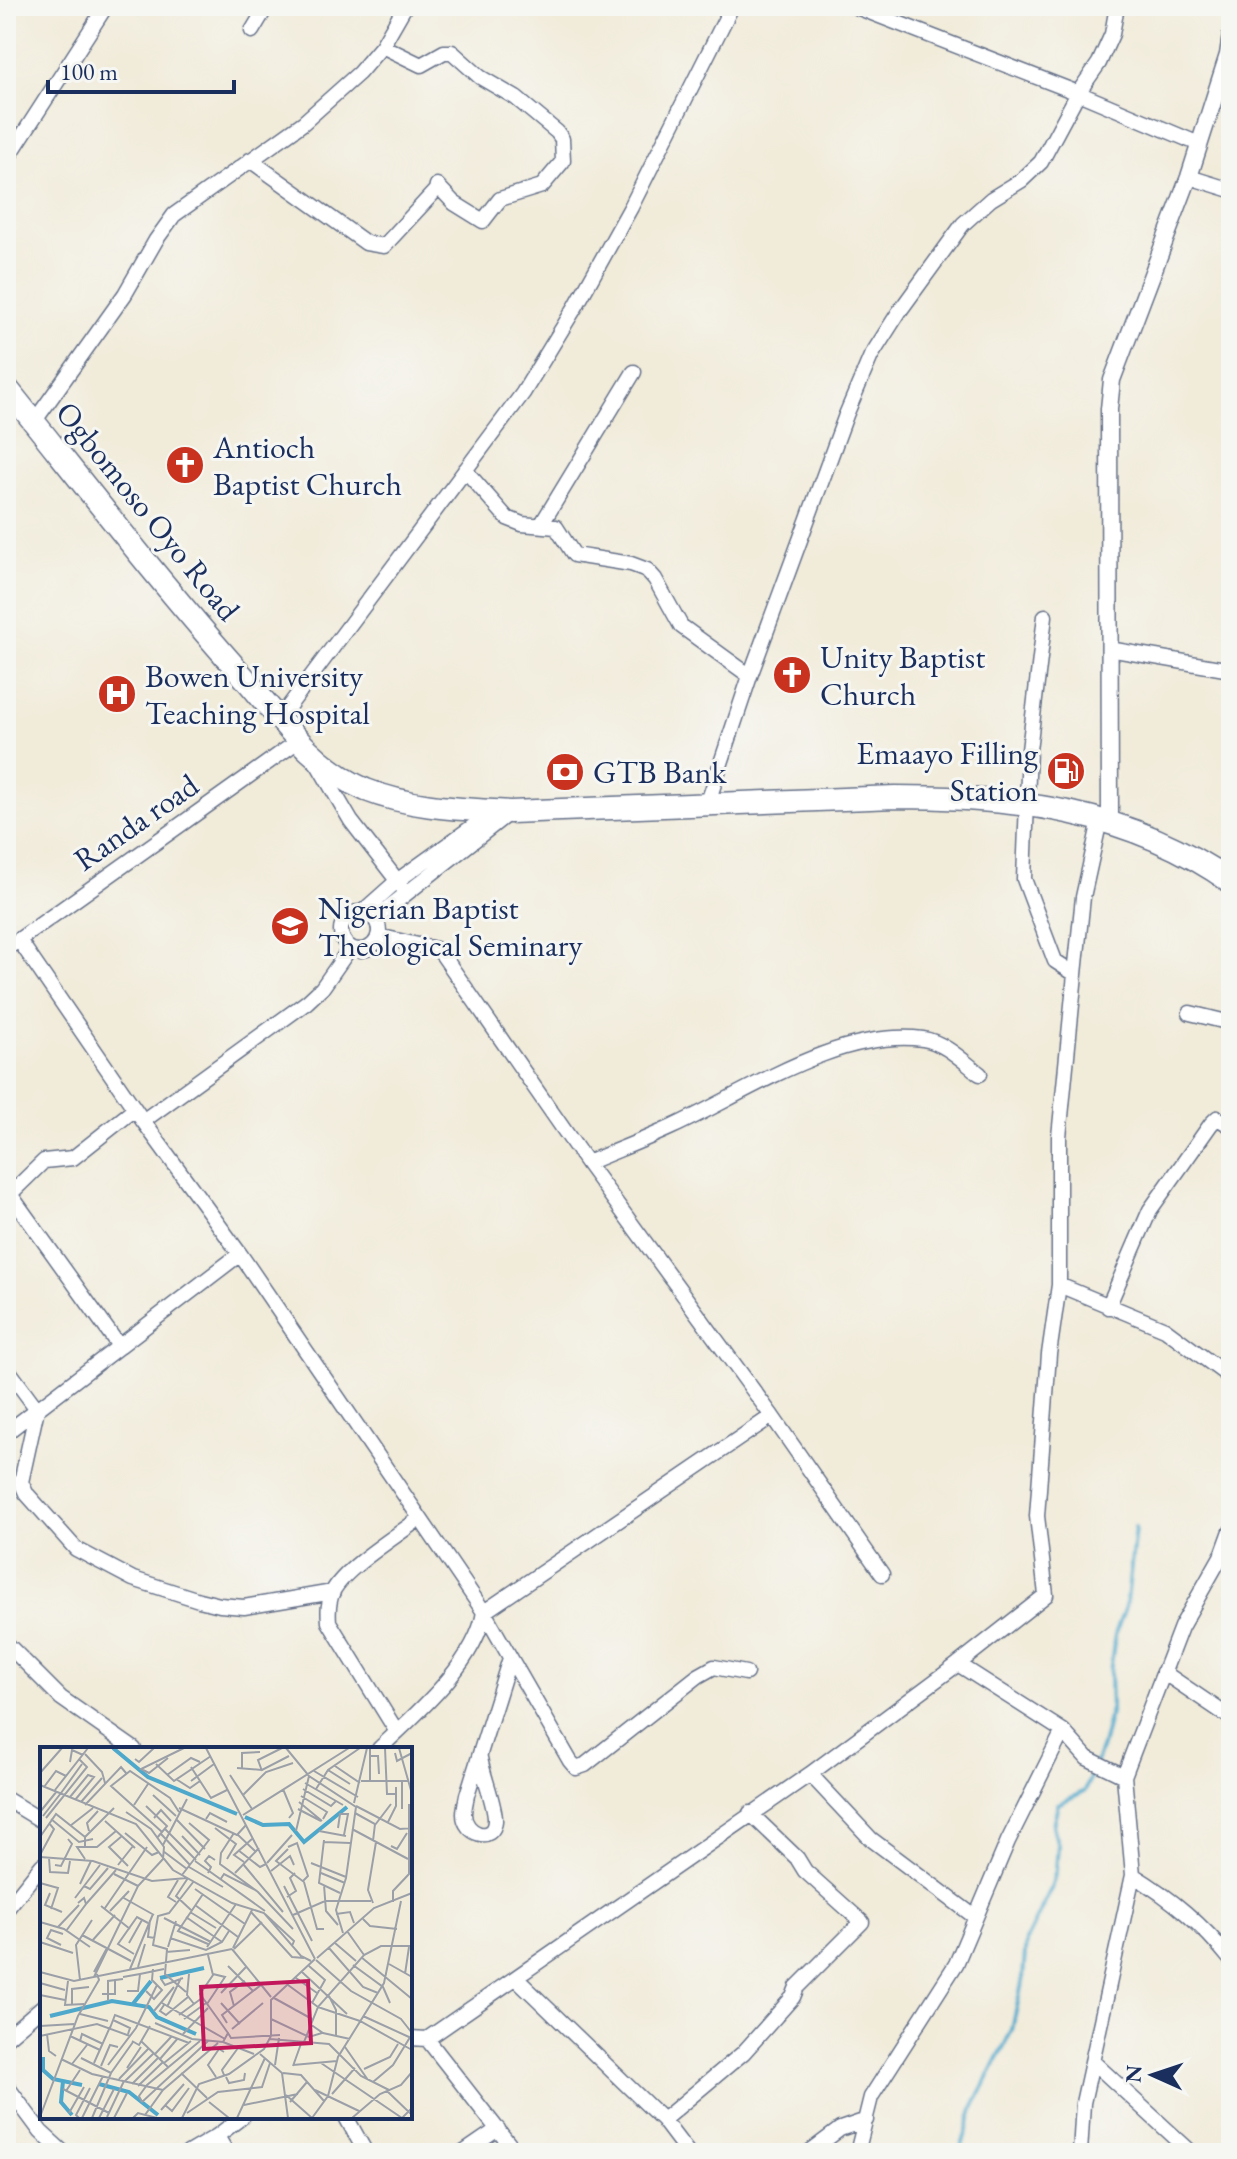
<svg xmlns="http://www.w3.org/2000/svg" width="1237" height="2159" font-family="'EB Garamond',serif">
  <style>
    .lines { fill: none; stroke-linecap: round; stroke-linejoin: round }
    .stream { stroke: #4da8cb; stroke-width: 4 }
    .minor-casing { stroke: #667189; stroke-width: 17 }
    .tertiary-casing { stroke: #667189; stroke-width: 19 }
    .trunk-casing { stroke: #667189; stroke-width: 25 }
    .minor { stroke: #fff; stroke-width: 14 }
    .tertiary { stroke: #fff; stroke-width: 16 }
    .trunk { stroke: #fff; stroke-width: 22 }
    .labels { text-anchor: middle; stroke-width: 6; stroke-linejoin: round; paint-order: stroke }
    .poi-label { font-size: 32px; fill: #1b2f5e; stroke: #f6f6f2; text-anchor: start }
    .street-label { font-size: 32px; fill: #1b2f5e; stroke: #f6f6f2 }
    .inset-river { fill: none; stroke: #4da8cb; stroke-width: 4 }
    .inset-road { fill: none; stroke: #9ba0a8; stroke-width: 2 }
    .view { fill: #c2185b; fill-opacity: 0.15; stroke: #c2185b; stroke-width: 4 }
    .inset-edge { fill: none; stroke: #1b2f5e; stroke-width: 4 }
  </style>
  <rect width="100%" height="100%" fill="#f6f6f2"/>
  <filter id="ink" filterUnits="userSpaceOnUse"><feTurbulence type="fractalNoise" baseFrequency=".0125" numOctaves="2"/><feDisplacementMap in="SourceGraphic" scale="16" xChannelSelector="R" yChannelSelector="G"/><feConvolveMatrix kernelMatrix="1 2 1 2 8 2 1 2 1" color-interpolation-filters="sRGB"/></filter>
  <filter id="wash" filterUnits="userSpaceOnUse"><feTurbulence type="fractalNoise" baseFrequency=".006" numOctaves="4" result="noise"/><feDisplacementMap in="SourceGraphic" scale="32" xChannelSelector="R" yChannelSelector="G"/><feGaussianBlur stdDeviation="1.8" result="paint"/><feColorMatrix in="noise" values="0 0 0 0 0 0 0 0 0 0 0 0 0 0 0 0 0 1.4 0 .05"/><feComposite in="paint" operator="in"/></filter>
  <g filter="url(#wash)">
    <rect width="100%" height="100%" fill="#f1ebd9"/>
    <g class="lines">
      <path class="stream" d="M960 2153 974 2106 1012 2030 1023 1978 1026 1940 1051 1889 1056 1870 1058 1846 1053 1825 1058 1804 1085 1791 1102 1746 1111 1709 1110 1672 1115 1635 1127 1601 1135 1528"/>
    </g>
  </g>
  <g filter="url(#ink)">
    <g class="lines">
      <g class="minor-casing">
        <path id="minor" d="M854 6 1078 93 1199 144
          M252 31 267 6
          M250 160 366 243 384 246 436 190 437 185 454 203 483 221 500 199 542 186 563 161 562 139 557 132 516 98 480 77 452 52H444L421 65 382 46
          M6 161 106 6
          M1189 177 1231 190
          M34 422 125 294 156 240 174 215 303 123 359 73 382 46 405 6
          M465 470 507 518 522 524 556 527 574 555 631 564 647 570 655 579 681 626 750 676
          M541 525 634 372
          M1109 649 1231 670
          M280 718 523 393 576 306 631 207 732 6
          M317 763 351 821 406 892
          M707 805 750 676 846 415 871 356 899 312 963 224 991 199 1022 180 1041 162 1078 93 1099 63 1112 34 1117 6
          M341 931a19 19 0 1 1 38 0a19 19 0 1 1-38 0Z
          M361 913 397 881 493 812
          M374 919 510 812
          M378 936 436 949 442 954 587 1163 772 1416 882 1574
          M19 940 143 1121 240 1254 484 1612 570 1761 576 1768 585 1765 698 1676 714 1667 746 1673
          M6 949 298 741
          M1075 974 1083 897 1100 820
          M1190 1013 1231 1023
          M143 1121 307 1002 322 988 350 948
          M587 1163C615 1151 644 1140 672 1127 746 1093 839 1028 923 1039 944 1042 963 1061 980 1074
          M10 1194 119 1346
          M6 1198 44 1161 73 1158 135 1109
          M1059 1285 1165 1329 1231 1378
          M1108 1307 1150 1210 1211 1124 1217 1118 1231 1126
          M6 1367 37 1409 21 1482 26 1493 76 1549 133 1579 199 1600 220 1605 244 1607 333 1592
          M6 1433 240 1254
          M6 1643 61 1698 134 1749
          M958 1664 1046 1595 1037 1516 1049 1354 1059 1285V1137L1075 974 1055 961 1024 879 1029 750 1045 616
          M1163 1672 1231 1718
          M397 1732 329 1622C328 1611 328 1602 333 1591 346 1567 397 1536 420 1518
          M379 1749C415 1715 476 1663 484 1612L772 1416
          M480 1758C483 1776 496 1807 495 1821 493 1844 464 1834 464 1814 464 1808 466 1801 467 1795L510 1658
          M810 1774 871 1839 975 1917
          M6 1799 42 1821
          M1133 1875C1172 1899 1202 1924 1231 1960
          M6 1910 42 1865
          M516 1978 663 2120 688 2153
          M6 2038 42 2007
          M410 2038 427 2039 810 1774 958 1664 1063 1731 1087 1758 1124 1776
          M427 2039 516 2153
          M1092 2061 1192 2153
          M6 2085 41 2132 64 2153
          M346 2117 366 2153
          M663 2120 743 2053 793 1997 797 1987 862 1922 805 1871 797 1858 750 1813
          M217 2136 227 2153
          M188 2153 217 2136 242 2117
          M463 2153 498 2129
          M808 2153 840 2129 866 2120
          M857 2153 871 2097 956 1964 1008 1841 1063 1731
          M1080 2153 1083 2103 1133 1875 1124 1776 1181 1627 1223 1553 1231 1531"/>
      </g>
      <g class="tertiary-casing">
        <path id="tertiary" d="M1110 821 1109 409 1112 380 1189 177 1228 55 1231 35"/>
      </g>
      <g class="trunk-casing">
        <path id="trunk" d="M6 387C84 484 159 582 242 675 278 716 313 767 366 790 411 808 463 809 510 812L895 797C1015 797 1130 810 1231 882"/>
      </g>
      <use href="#minor" class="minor"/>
      <use href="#tertiary" class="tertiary"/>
      <use href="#trunk" class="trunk"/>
    </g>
  </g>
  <defs>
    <g id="church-disc" transform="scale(2)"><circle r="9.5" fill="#c8321e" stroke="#f6f6f2"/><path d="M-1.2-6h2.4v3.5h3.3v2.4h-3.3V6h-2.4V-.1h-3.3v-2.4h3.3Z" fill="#fff"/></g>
    <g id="hospital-disc" transform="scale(2)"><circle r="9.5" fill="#c8321e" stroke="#f6f6f2"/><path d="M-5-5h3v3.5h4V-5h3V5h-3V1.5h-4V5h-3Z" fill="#fff"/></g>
    <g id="fuel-disc" transform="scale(2)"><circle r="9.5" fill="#c8321e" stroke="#f6f6f2"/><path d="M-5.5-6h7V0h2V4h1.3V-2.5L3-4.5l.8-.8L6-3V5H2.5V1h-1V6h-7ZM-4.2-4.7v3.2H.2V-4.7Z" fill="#fff"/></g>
    <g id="bank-disc" transform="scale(2)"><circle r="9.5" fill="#c8321e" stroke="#f6f6f2"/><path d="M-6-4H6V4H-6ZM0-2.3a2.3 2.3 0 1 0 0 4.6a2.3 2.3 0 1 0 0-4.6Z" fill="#fff"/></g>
    <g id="school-disc" transform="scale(2)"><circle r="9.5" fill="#c8321e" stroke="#f6f6f2"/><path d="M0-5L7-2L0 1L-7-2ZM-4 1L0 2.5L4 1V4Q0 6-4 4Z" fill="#fff"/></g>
  </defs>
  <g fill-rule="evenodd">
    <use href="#church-disc" x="185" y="465"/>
    <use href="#church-disc" x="792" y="675"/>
    <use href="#hospital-disc" x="117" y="694"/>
    <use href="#fuel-disc" x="1066" y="771"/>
    <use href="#bank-disc" x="565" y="772"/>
    <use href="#school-disc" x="290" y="926"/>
  </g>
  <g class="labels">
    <g class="poi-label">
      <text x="213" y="458">Antioch<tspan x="213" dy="37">Baptist Church</tspan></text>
      <text x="820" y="668">Unity Baptist<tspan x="820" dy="37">Church</tspan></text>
      <text x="145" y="687">Bowen University<tspan x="145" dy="37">Teaching Hospital</tspan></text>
      <text x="1038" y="764" text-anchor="end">Emaayo Filling<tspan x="1038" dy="37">Station</tspan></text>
      <text x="593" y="783">GTB Bank</text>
      <text x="318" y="919">Nigerian Baptist<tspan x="318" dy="37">Theological Seminary</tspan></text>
    </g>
    <g class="street-label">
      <text transform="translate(148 511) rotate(51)" y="11">Ogbomoso Oyo Road</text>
      <text transform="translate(136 822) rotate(-35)" y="11">Randa road</text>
    </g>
  </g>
  <g transform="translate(40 1747)">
    <rect width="372" height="372" fill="#f1ebd9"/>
    <path class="inset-river" d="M73 1 108 30 197 67M205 70 223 78 249 77 264 95 307 60M120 231 164 221M92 258 111 234M10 269 72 254 109 260 117 270 156 287M3 310V323L13 332 42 338M23 334 21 355 32 368M59 337 89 345 118 368"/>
    <path class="inset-road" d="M166 1 275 212M246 1 269 29 316 60 306 131 296 163 303 186M345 1 347 47H356M359 1 372 47M355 6 357 14 372 6M45 7 62 25 65 36M330 9H338L339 27M128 11 109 26 101 22 144 1M95 12 99 15 114 1M30 15 32 3 43 8M116 17 134 34 171 9M295 19 320 36M151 20 171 51 187 43M197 21 222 23 249 9M202 21V6L220 5M288 23 310 37M222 24 218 13 242 1M274 24 318 50M0 26 22 1M127 28 151 11 160 15M190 28 212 62M136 32 150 41 160 34M151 34 174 17M321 34H368M330 34V1M265 36 303 58M0 38 96 77 133 123 192 156 224 166 261 209 271 214M4 40 16 24 26 29M243 42 253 66 249 71M263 42 291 59 296 54M276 42 288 23 320 1M15 43 48 1M21 46 42 17M113 48 136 69M203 48 226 25 253 16M261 49 287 65 283 72M30 50 48 28 54 30 35 53M41 55 62 31M259 55 282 74M314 56 327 1M45 58 81 20 86 26M94 58 108 37M106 59 127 79 117 91M316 59 360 82 372 81M139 61 197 88 206 78M258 62 281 74M362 62V34M0 65 17 44M315 66 335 77 333 94M203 68 309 1M3 69 21 46M6 71 47 20 39 12M114 71 121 63 131 74M11 72 39 95 53 92M136 72 165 102M166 72 170 66 187 75M65 74 95 101M348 75 356 59V40M335 78 351 57M30 79 53 61M175 81 196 97 187 112M298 81 300 67H308L304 88M125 82 156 113M312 82 368 112M49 84 47 76 58 64M256 84 269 29M279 84 306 89M122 85 71 39 90 24 130 51 139 65M85 86 112 108 119 105M194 86 181 106 180 117 218 145 253 182M121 87 150 118M197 87 215 104M82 89 69 100 88 119M142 89 160 108M0 90 16 67 45 90V100M45 90 74 61M284 93 279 136 300 146M284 95 310 96M123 98 147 52M351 99 357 102 367 86M248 100 257 96 268 129 263 134M248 102 236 114 264 135 277 182H284M198 103 220 120 226 117M123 104 147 122M0 108 14 82 9 76M0 110 53 114 112 134 147 131M9 111 10 125 28 126 30 114M45 112 37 100H57L76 84M155 114 225 164M204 115 194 108 213 91M227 116 252 88M271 116 306 130M203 117 243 165M15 118 21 119 32 97 28 92M78 118 93 99M149 120 183 140M231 124 250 109 254 118M168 126 171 120 165 114 169 109 175 113M195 126 219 101M281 126 305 136M74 127 98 139M142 128 169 93 149 76M148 131 136 149 151 163M180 133 184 127 217 144M0 136 18 141 11 162M40 137 51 114M284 138 286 164 298 178M44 139 50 142 68 121M244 139 272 194M155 142 205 177M10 146 5 158 22 165M163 147 138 184 168 197M82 150 114 168M247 150 256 144 250 131 255 126M35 151 60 118M136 155 128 150 138 133M353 155V144L369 127V57M333 156 328 143 336 95M46 157 76 123M155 158 198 190M61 159 90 182M65 161 107 100M70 164 89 144M150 165 176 181M211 165 252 210 264 211M225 167 254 194 252 199M296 167 310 165 314 176M253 168 285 154H331M146 170 182 195M124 171 171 195M323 172 330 179 357 182M110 173 108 190 115 191M0 175 24 182 50 200M18 180 39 158M26 184 46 157 44 151 38 156M307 184 324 208M42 188 91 214M130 191 166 203 182 195 189 184M52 194 75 168M0 195 33 206M89 196 102 173M295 196 316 214M21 198 7 191 11 183 23 187M128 200 136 174M167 200 196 157M193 201 212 163M289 201 323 240 338 246M192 202 231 250M194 202 222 175M126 205 150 203M94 207 78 197 97 170 108 176M168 208 173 228 160 247 188 286 183 295M321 210 372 252M277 211 334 161 372 146M276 213 311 244 361 272 372 286M349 217 372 230M313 218 343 240 350 256M188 219 213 244M269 219 285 233 272 256M98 220 105 197M90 222 113 167M0 225 34 234 192 202M54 225 67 201M262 225 307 267M100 227 124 222M149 227 147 248 154 257M365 227 369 200M54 230 98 139 123 112 124 100 111 82 86 65M83 230 100 227 98 244H87M256 231 277 246M121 232 125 238 143 231M40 233 36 198 52 173M28 234 25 258 44 257M0 236 25 243M248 238 278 260 324 208 341 199H372M106 244 114 252 122 243 112 233 113 222M146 245 125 227 127 202 113 198 118 169 129 166 154 134M181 246 206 220M62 247H75V232M0 248 25 253M289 249 296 263V288M234 251 272 272M68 254V234L83 232M122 256 185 292M181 256 200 277M167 257 185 230 173 227M32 258V242L49 240M124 258 120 264 126 268 148 250M194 259 190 245 205 234M127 260 141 231M114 264 134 240M40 267 68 274M139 268 162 251M323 269 369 290M144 272 166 256M231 272 269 290 282 286M73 273 90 281 88 287M115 276 152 292 183 295 214 307M187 276 182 268 221 238M270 277 283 286 310 292M0 279 34 277M70 281 75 268 149 296M192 282 223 256M188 286 191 291 240 288M7 287 9 304 16 309M143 287 168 261M0 289 57 277 90 289M30 289 60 303M230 292 289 297 321 329 349 343M40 294 42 287 63 297M92 294 99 298 110 279M101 294 129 321M264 295 278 260 320 274 372 303M305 300 328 333M115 307 132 289M220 307 242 326 248 371M41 311 71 326M21 312 52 327 123 343M120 312 138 291M54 316 70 280M124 316 151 294M281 316 362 371 372 361M32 317 47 298M68 318 96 281 117 238M235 318 239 291M253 318 297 314M61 319 70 298 78 300M253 319 262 294M87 321 101 300M324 322 350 310 358 297M141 326 167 351M243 326 261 328 284 354M184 328 182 323 198 301M176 330 168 318 179 302 184 305M186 330 189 336 204 333 205 326M79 332 109 301M85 334 114 306M333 335 353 318 372 287M92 337 118 311M98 339 123 315M23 342 69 366M275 343 319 364M26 344 40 323M347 344 372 368M292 347 315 321M246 348 272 371M102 355 168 294M102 355 99 349 107 338 160 294M169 355 189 371M250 355 267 335M125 358 132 364 149 341M204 358 258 347M121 363 144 337M29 366 44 340M147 366 178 345 222 340 230 316M105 368 123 343 178 296M0 370 38 269 59 233 57 227M67 370 84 334M39 371 36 368 50 341M42 371 63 329M52 371 71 326 93 295M59 371 74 342M74 371 87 346M93 371 98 366 117 371M142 371 159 337 189 327 224 302 231 289V253L275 212M197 371 225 311M272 371 288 349 298 310 344 236 361 154M312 371 340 347 361 338 372 325"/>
    <path class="view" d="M268 234 271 296 164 302 161 240Z"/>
    <rect width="372" height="372" class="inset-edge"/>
  </g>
  <rect width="1237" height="2159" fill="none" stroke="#f6f6f2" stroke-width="32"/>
  <g transform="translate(1153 2075) rotate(273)" stroke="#f6f6f2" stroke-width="6" paint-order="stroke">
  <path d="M0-6L14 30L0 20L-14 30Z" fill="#1b2f5e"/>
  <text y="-12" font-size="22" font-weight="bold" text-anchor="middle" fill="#1b2f5e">N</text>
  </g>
  <path d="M48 80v12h186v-12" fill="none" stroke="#1b2f5e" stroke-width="4"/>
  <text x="60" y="80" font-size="24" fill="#1b2f5e" stroke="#f6f6f2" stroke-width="6" paint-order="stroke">100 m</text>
</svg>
